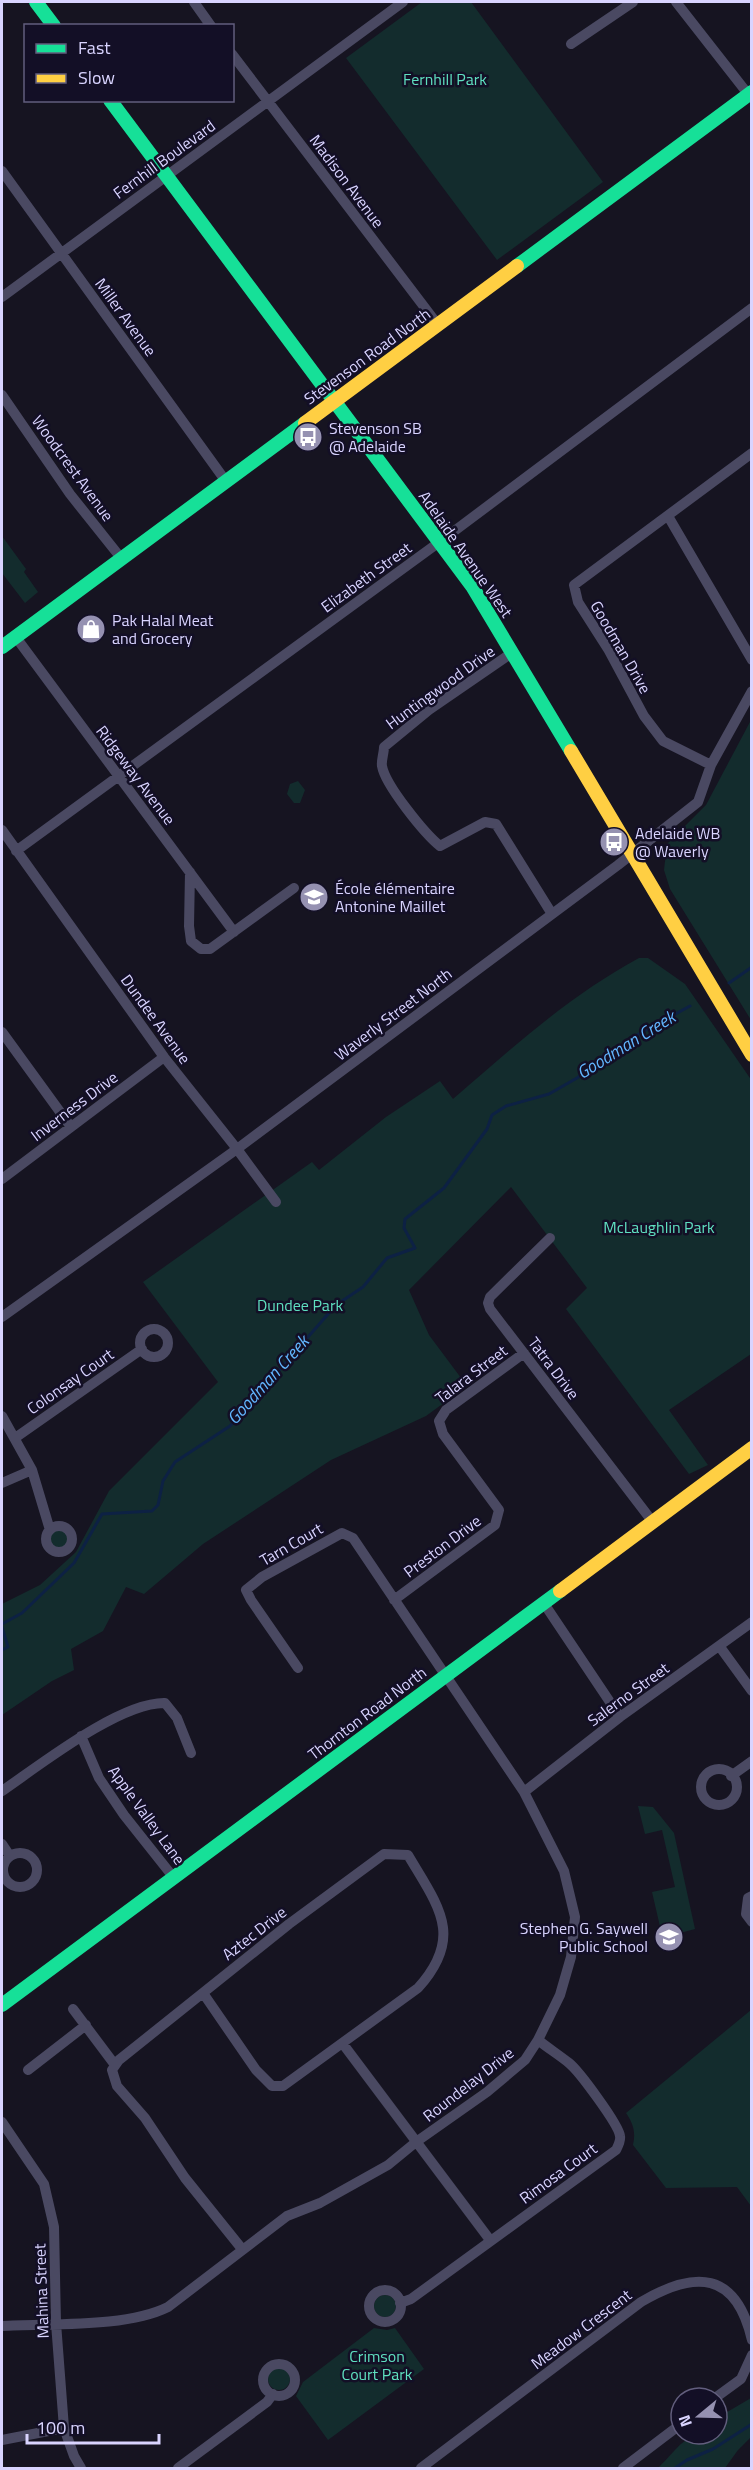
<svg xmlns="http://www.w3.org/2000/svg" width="753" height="2470" font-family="'Titillium Web',sans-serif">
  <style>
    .green { fill: #132c2d }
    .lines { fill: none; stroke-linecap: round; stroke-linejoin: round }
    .stream { stroke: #0d2144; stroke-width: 3 }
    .street { stroke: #4a4962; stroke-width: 10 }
    .fast { stroke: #16e098; stroke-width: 14 }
    .slow { stroke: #ffcf43; stroke-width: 14 }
    .labels { text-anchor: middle; stroke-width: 5; stroke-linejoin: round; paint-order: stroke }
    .park-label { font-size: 16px; fill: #5fe0c0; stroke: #130f26 }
    .street-label { font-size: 16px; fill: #d9d4ff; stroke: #130f26 }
    .poi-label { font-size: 16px; fill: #d9d4ff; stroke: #130f26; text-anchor: start }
    .water-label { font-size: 18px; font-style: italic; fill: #62b6ff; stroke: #130f26 }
  </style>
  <rect width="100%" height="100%" fill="#161421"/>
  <path class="green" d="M422 2H471L603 182 497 260 346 58Z
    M2 536 26 569 24 572 38 592 25 603 2 573Z
    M751 720H752L751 1020 670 889 664 870 667 844 706 805Z
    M298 781 305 790 300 803H294L287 794 290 784Z
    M639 958H648L685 984 752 1081 751 1354 669 1410 708 1465 689 1474 566 1309 587 1288 511 1187 409 1290 429 1335 467 1386 426 1416 331 1460 203 1544 144 1594 126 1587 103 1631 71 1649 74 1670 52 1681 2 1715V1604L40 1585 76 1552 109 1491 218 1382 143 1282 312 1162 319 1170 386 1117 440 1081 453 1099C513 1047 569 996 639 958Z
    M50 1539a9 9 0 1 1 18 0a9 9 0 1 1-18 0Z
    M638 1806 653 1807 674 1833 695 1929 680 1933 665 1948 652 1892 675 1887 662 1830 645 1834Z
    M751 2010V2206L737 2187 666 2188 633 2145C636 2132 633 2123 626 2113Z
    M374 2306a11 11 0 1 1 22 0a11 11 0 1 1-22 0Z
    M374 2328 387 2330 395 2328 424 2369 328 2440 296 2396 303 2382Z
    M268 2379a11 11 0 1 1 22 0a11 11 0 1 1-22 0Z
    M751 2398V2437L738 2450 725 2468H658C682 2445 681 2434 717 2434V2418Z"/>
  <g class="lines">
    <path class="stream" d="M729 983 752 967
      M2 1624 22 1613 74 1563 102 1514 152 1511 158 1505 163 1481 175 1462 230 1426 336 1305 363 1287 387 1258 415 1248 404 1228 405 1219 444 1188 487 1129 492 1115 506 1106 549 1094 577 1078 637 1035 690 1006
      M2 1627 8 1647 2 1650
      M675 2468 687 2460 713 2449 752 2424"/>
    <path class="street" d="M194 2 211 26
      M676 2 748 94
      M571 44 633 2
      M232 54 438 325
      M2 171 225 480
      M2 297 403 2
      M2 395 70 494 121 558
      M668 516 752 660
      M15 636 234 932
      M513 652 429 710 384 747C384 753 381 761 382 766 385 785 425 834 440 846L485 822 496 824 552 914
      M711 765 663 741 644 716 608 649 578 602 574 585 752 453
      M2 830 164 1057 237 1149 276 1202
      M16 851 449 535 752 308
      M190 872 189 926 191 941 201 949H210L294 888
      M2 1032 71 1127
      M2 1179 164 1057
      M550 1238 490 1297 488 1303 490 1309 652 1521
      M2 1317 237 1149 618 865 698 802 711 765 752 691
      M140 1343a14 14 0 1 1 28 0a14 14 0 1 1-28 0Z
      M2 1416 32 1470 50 1530
      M15 1438 142 1349
      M2 1483 32 1470
      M46 1539a13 13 0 1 1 26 0a13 13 0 1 1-26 0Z
      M394 1600 495 1525 499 1510 443 1434 439 1421 446 1410 524 1353
      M543 1602 620 1717
      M720 1647 752 1691
      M81 1736 99 1778 124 1815 174 1878
      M701 1787a18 18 0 1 1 36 0a18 18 0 1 1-36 0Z
      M731 1776 752 1761
      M2 1791C40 1765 120 1702 165 1703L177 1718 191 1753
      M524 1792 620 1717 752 1622
      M2 1844 10 1856
      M3 1870a17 17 0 1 1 34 0a17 17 0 1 1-34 0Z
      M752 1896 748 1898 746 1914 752 1922
      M203 1993 256 2070 272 2086H283L418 1988C465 1936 438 1906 408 1855L384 1854 289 1924 119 2060 112 2070 117 2086 145 2118 185 2178 242 2249
      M73 2009 115 2065
      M343 2044 490 2240
      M28 2070 86 2025
      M2 2122 44 2184 54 2227 56 2323 64 2428 74 2456 81 2468
      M369 2306a16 16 0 1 1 32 0a16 16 0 1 1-32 0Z
      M400 2303 411 2299 616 2150C618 2146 621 2141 620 2136 619 2125 579 2071 569 2063 559 2055 548 2048 538 2040
      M2 2326C49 2323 126 2328 168 2307L287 2216 320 2203 388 2165 416 2142 487 2092 525 2060 538 2040 560 1995 571 1957 575 1917 564 1871 524 1792 353 1538 342 1533 262 1577 246 1590 251 1600 298 1668
      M263 2380a16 16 0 1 1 32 0a16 16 0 1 1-32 0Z
      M715 2398 741 2379 752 2355
      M2 2440 64 2428
      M178 2468 267 2402 273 2394
      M421 2468 641 2302C695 2270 736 2271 752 2340
      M623 2468 681 2424"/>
    <path class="fast" d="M36 2 54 26
      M110 100 472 586 571 751
      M517 266 752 92
      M2 647 305 423
      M2 2005 560 1591"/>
    <path class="slow" d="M305 423 517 266
      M571 751 752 1055
      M560 1591 752 1448"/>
  </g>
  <defs>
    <g id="bus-disc" transform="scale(1.5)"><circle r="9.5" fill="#9591b1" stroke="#130f26"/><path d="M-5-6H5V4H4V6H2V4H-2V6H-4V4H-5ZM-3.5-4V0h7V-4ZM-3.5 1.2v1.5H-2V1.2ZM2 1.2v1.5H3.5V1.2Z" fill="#fff"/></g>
    <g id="shop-disc" transform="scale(1.5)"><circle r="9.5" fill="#9591b1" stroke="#130f26"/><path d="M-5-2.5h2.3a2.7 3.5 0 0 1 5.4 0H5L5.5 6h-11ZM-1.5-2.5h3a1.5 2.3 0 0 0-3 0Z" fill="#fff"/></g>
    <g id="school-disc" transform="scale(1.5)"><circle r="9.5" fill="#9591b1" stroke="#130f26"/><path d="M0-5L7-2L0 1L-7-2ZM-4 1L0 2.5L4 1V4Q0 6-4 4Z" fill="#fff"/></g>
  </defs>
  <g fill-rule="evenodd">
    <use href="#bus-disc" x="308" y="437"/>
    <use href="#shop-disc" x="91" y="629"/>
    <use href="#bus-disc" x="614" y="842"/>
    <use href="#school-disc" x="314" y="897"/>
    <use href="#school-disc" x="669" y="1937"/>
  </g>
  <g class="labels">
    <g class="park-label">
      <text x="445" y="85">Fernhill Park</text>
      <text x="659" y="1233">McLaughlin Park</text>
      <text x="300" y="1311">Dundee Park</text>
      <text x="377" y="2362">Crimson<tspan x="377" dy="18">Court Park</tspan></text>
    </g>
    <g class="street-label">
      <text transform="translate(164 159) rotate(-36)" y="6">Fernhill Boulevard</text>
      <text transform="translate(347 181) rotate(53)" y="6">Madison Avenue</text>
      <text transform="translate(126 317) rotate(54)" y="6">Miller Avenue</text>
      <text transform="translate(367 356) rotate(-36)" y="6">Stevenson Road North</text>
      <text transform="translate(73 468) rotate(54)" y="6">Woodcrest Avenue</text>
      <text transform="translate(466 554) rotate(55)" y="6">Adelaide Avenue West</text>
      <text transform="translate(366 577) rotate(-36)" y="6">Elizabeth Street</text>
      <text transform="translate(621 647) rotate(60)" y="6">Goodman Drive</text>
      <text transform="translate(440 687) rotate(-36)" y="6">Huntingwood Drive</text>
      <text transform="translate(136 775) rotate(53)" y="6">Ridgeway Avenue</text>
      <text transform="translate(393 1014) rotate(-37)" y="6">Waverly Street North</text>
      <text transform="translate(156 1019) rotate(54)" y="6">Dundee Avenue</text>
      <text transform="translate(74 1106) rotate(-37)" y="6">Inverness Drive</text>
      <text transform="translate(554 1368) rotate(53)" y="6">Tatra Drive</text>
      <text transform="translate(471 1374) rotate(-37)" y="6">Talara Street</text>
      <text transform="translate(70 1381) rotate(-35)" y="6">Colonsay Court</text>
      <text transform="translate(291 1544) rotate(-30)" y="6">Tarn Court</text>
      <text transform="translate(442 1546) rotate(-37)" y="6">Preston Drive</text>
      <text transform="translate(628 1694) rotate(-36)" y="6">Salerno Street</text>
      <text transform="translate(367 1713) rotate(-37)" y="6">Thornton Road North</text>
      <text transform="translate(147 1815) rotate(54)" y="6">Apple Valley Lane</text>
      <text transform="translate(254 1933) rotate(-38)" y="6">Aztec Drive</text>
      <text transform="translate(468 2084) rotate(-38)" y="6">Roundelay Drive</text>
      <text transform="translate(558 2173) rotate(-36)" y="6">Rimosa Court</text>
      <text transform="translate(41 2291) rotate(-92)" y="6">Mahina Street</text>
      <text transform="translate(581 2329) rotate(-37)" y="6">Meadow Crescent</text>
    </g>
    <g class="poi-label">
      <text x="329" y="434">Stevenson SB<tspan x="329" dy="18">@ Adelaide</tspan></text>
      <text x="112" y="626">Pak Halal Meat<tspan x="112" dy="18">and Grocery</tspan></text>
      <text x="635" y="839">Adelaide WB<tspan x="635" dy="18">@ Waverly</tspan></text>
      <text x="335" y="894">École élémentaire<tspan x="335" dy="18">Antonine Maillet</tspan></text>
      <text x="648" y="1934" text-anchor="end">Stephen G. Saywell<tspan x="648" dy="18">Public School</tspan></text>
    </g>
    <g class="water-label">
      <text transform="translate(626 1045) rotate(-32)" y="6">Goodman Creek</text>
      <text transform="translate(268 1380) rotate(-48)" y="6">Goodman Creek</text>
    </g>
  </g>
  <rect width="753" height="2470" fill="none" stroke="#d9d4ff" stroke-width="6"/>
  <rect x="24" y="24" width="210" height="78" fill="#130f26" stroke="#625e7d" stroke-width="1.5"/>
  <rect x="36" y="44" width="30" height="9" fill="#16e098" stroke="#625e7d" stroke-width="1.5"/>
  <text x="78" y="54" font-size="18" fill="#d9d4ff">Fast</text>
  <rect x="36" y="74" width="30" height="9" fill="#ffcf43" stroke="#625e7d" stroke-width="1.5"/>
  <text x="78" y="84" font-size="18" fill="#d9d4ff">Slow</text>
  <g transform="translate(699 2416) rotate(251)"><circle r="28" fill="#130f26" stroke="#625e7d" stroke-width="1.5"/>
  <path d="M0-4.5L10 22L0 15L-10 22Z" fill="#9591b1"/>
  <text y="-9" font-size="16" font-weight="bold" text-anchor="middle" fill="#d9d4ff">N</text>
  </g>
  <path d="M27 2434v9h132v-9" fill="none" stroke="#d9d4ff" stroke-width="3"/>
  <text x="36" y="2434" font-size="18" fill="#d9d4ff" stroke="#130f26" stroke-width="4.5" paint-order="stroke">100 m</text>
</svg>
